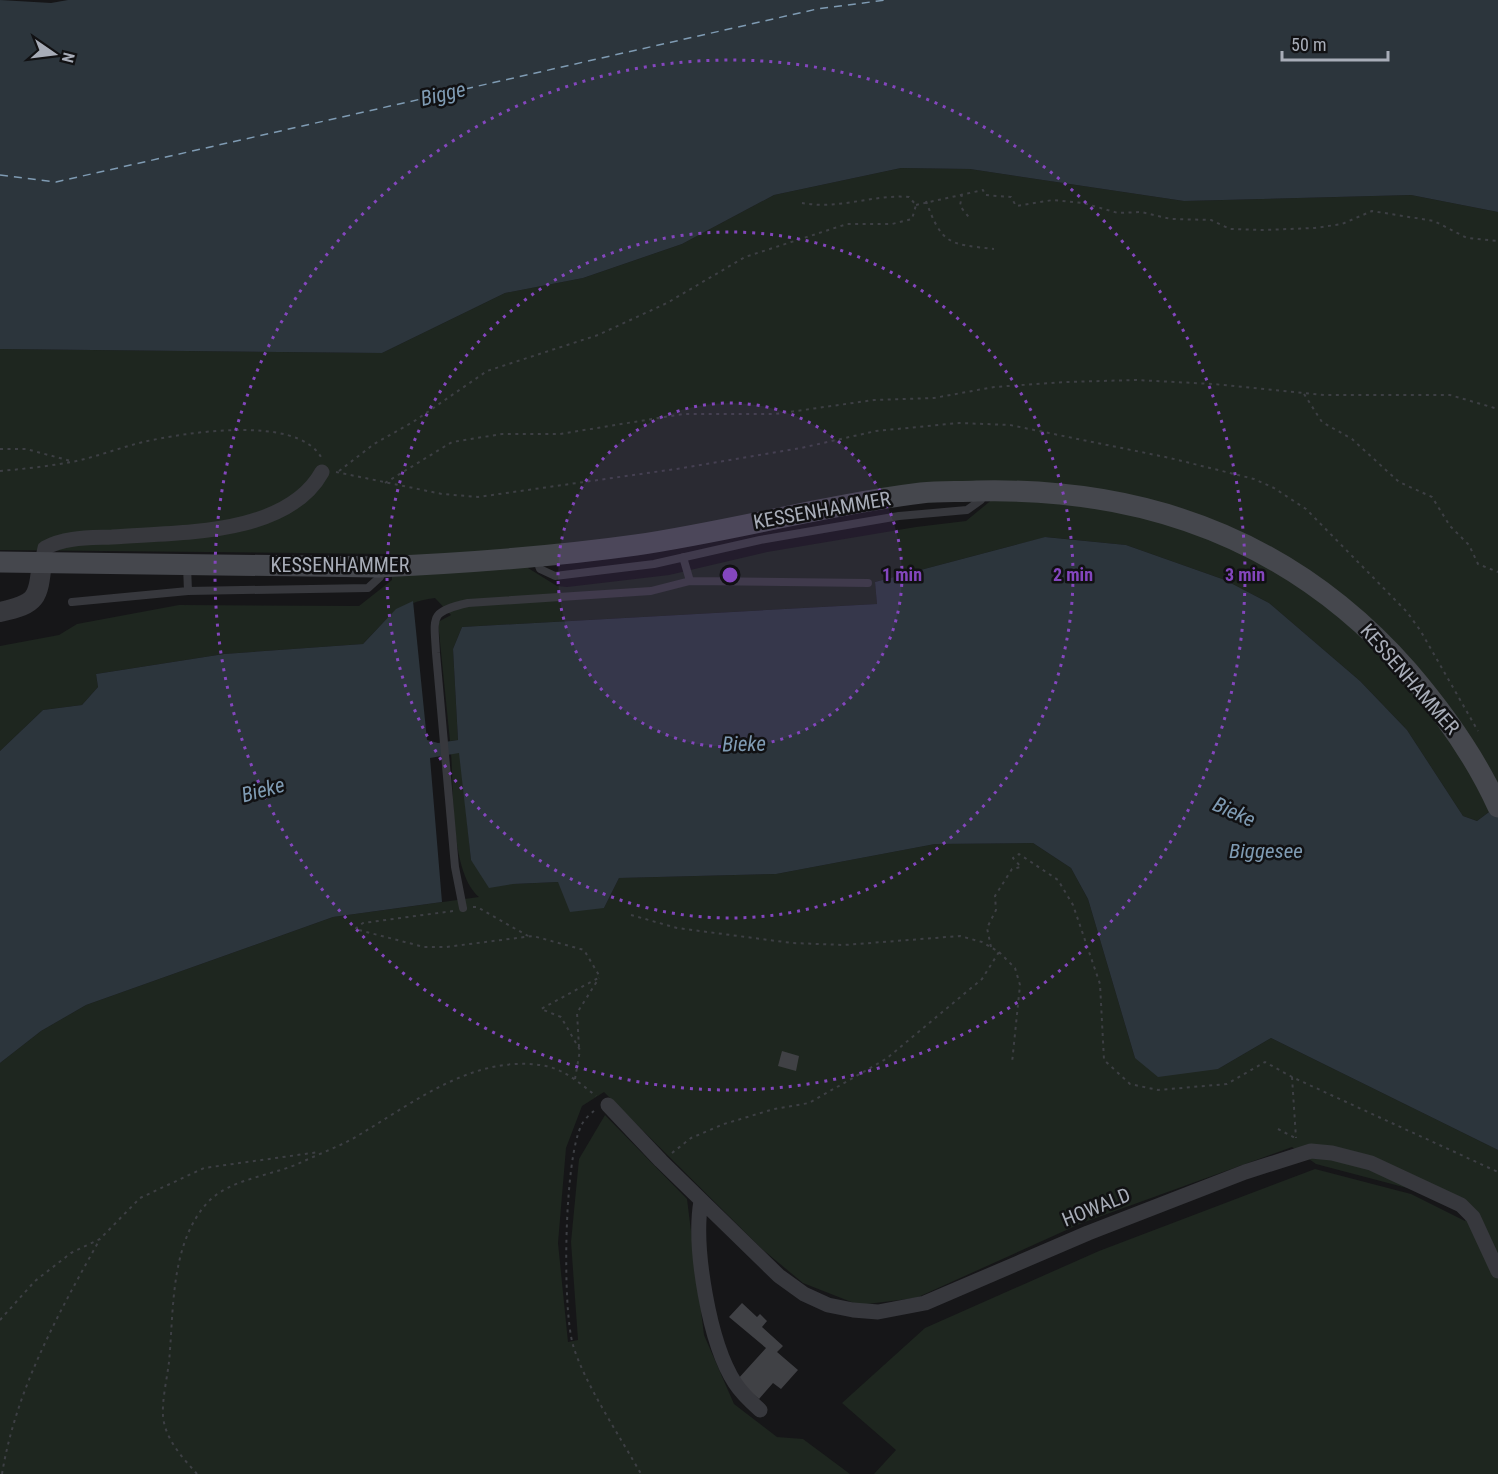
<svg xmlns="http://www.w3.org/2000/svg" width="1498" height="1474" font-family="'Roboto Condensed',sans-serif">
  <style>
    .green { fill: #1e261f; fill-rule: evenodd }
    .water { fill: #2c353c }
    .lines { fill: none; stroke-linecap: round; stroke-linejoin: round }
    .ferry { stroke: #7f9bb3; stroke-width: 1.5; stroke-dasharray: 8 6; stroke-linecap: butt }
    .building { fill: #404145 }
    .path { stroke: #3d3f44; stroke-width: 2; stroke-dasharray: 3 4.5; stroke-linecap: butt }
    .service { stroke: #37383d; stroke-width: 8 }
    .minor { stroke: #37383d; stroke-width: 15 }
    .tertiary { stroke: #37383d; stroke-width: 20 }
    .secondary { stroke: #45474d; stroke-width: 21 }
    .ring { fill: none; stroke: #8446be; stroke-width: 3; stroke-dasharray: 3 6 }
    .labels { text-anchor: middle; stroke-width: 5; stroke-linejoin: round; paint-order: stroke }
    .street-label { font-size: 20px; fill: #a8adb8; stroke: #111113 }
    .water-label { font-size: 21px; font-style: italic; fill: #7f9bb3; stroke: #111113 }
    .centre { fill: #8446be; stroke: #111113; stroke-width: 3 }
    .ring-label { font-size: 18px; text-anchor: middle; font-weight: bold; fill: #8446be; stroke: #111113; stroke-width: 5; stroke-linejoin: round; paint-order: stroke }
  </style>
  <rect width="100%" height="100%" fill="#161618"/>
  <path class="green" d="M901 168 970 169 1184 201 1411 195 1498 212V795L1489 812 1477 821 1463 816 1407 730 1360 681 1269 603 1225 580 1126 545 1046 537 875 582 877 604 462 627 453 649 458 740 450 741 438 622 451 615 435 598C398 603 388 618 363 644L224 654 96 674 98 687 82 705 43 710 0 751V646L59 635 77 624 179 605 359 606 392 580 391 554 0 550V349L382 353 505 293 583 278 682 244 774 195ZM994 498 966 521 916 527 767 552 669 575 567 587 557 586 528 568 895 505Z
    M451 753H460L471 860 513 884 558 882 604 908 619 878 776 874 935 844 1033 843 1071 868 1088 899 1135 1058 1218 1069 1271 1038 1498 1150V1474H874L896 1450 842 1403 925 1328 1099 1251 1315 1169 1411 1194 1465 1221 1466 1215 1411 1189 1316 1164 1292 1147 1082 1223 916 1298 859 1305 803 1283 762 1249 604 1092 582 1106 566 1148 558 1243 568 1342 578 1340 571 1242 579 1159 605 1115 687 1199 704 1335 734 1404 777 1437 803 1439 850 1474H0V1063L41 1031 86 1005 333 917 479 897C450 872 454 791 451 753Z"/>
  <path class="water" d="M0 0 51 3 68 0H1498V212L1411 195 1184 201 970 169 901 168 774 195 682 244 583 278 505 293 382 353 0 349Z
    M1045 537 1126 545 1225 580 1269 603 1360 681 1407 730 1463 816 1477 821 1489 812 1498 795V1150L1271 1038 1218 1069 1158 1077 1135 1058 1088 899 1071 868 1033 843 935 844 776 874 619 878 604 908 570 912 558 882 513 884 489 888 471 860 459 753 430 758 442 902 333 917 86 1005 41 1031 0 1063V751L43 710 82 705 98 687 96 674 224 654 363 644 396 609 413 601 427 740 438 743 458 740 453 649 462 627 877 604 875 582Z"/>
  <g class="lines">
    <path class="ferry" d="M0 175 56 182 817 9 886 0"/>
  </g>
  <path class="building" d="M782 1051 799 1056 796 1071 778 1066Z
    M742 1303 757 1317 760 1314 767 1321 762 1327 783 1346 777 1352 798 1370 781 1389 773 1383 759 1399 737 1380 766 1348 729 1317Z"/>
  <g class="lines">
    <path class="path" d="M962 194 960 206 971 220
      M926 201C942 245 949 244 994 249
      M916 205 983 190 985 195 1011 197 1016 206 1053 200 1083 203 1118 213 1141 212 1171 219 1211 220 1230 229 1263 230 1315 228 1342 224 1372 211 1434 221 1467 238 1498 241
      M1304 394 1322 422 1352 439 1399 482 1432 497 1450 526 1469 545 1478 564 1498 572
      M0 449H26L71 461
      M0 471C24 469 49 466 72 462 96 457 119 448 143 442 183 433 296 414 321 457
      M339 471 374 444 413 422 487 371 598 335 667 303 745 257 847 224H892L912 219 916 205 909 197C873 194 840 210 802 203
      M336 472 442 494 478 497 683 468 801 448 876 431 959 423 1010 425 1170 458 1254 479 1274 488 1306 509 1407 612 1420 630 1478 731
      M385 483 452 442 502 434H560L683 414H775L874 400 934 398 994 387 1066 382 1136 380 1213 384 1324 395H1450L1498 409
      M473 907H477L528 936
      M453 911 363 923 355 929 424 947H446L533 936 584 950 600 977
      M631 915 677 928 792 943 844 945 960 936 982 942 999 952 982 979 886 1059 809 1103 774 1109 724 1124 691 1138 672 1153
      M991 947 987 928 996 910 995 896 1012 869 1021 867 1013 858 1019 854 1058 880 1073 905 1100 984 1104 1060 1130 1084 1158 1090 1227 1084 1265 1062 1292 1077 1498 1172
      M999 952 1015 968 1020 985 1012 1063
      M579 1047 577 1013 599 978
      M1292 1077 1296 1138
      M575 1079 580 1050 561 1017 541 1009 600 977
      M594 1111C590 1114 585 1119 582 1124 564 1157 562 1307 573 1345 584 1383 621 1438 641 1474
      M1278 1129 1297 1139
      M0 1320 35 1281 71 1253 100 1239 140 1198 204 1168 319 1152
      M2 1474C16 1389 58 1314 100 1239
      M197 1474C182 1457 165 1439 163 1416 162 1399 167 1379 169 1362 174 1309 170 1245 207 1203 230 1178 273 1176 302 1162 321 1153 341 1146 359 1135 416 1101 476 1053 546 1066 565 1070 581 1084 596 1096"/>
    <path class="service" d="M683 557 690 581
      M536 558 540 569 555 576 654 564 760 540 899 516 967 510 981 500 983 493
      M187 566 188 591
      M72 602 188 591 368 588 380 577 379 568
      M463 908 455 867 436 653C434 616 429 612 468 603L651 591 690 581 868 583"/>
    <path class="minor" d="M42 562 45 548C65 537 89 538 112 537 176 532 286 537 322 472
      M608 1105 661 1161 779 1276 804 1294 828 1305 853 1310 878 1312 925 1303 1088 1233 1245 1172 1311 1151 1332 1153 1371 1163 1461 1205 1473 1217 1498 1271
      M701 1201C693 1247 709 1343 735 1383 742 1394 751 1402 760 1410"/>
    <path class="tertiary" d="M0 612C37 604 38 599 42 562"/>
    <path class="secondary" d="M0 562 379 567C465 563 551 557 636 545 731 531 825 505 921 493 939 491 959 492 977 491 1148 487 1294 541 1408 671 1444 713 1475 756 1498 807"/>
  </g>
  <circle cx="730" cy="575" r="172" fill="#8446be" fill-opacity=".12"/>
  <g class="ring">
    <circle cx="730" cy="575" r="172"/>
    <circle cx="730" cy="575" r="343"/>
    <circle cx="730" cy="575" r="515"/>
  </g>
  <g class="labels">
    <g class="street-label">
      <text transform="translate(822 510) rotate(-10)" y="7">KESSENHAMMER</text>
      <text x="340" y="572">KESSENHAMMER</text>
      <text transform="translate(1410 679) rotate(49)" y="7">KESSENHAMMER</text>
      <text transform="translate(1096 1207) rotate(-22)" y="7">HOWALD</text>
    </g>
    <g class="water-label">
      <text transform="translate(443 94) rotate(-13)" y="7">Bigge</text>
      <text transform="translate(744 744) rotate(-1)" y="7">Bieke</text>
      <text transform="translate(263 790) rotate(-15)" y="7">Bieke</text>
      <text transform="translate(1234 812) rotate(24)" y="7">Bieke</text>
      <text x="1266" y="858">Biggesee</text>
    </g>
  </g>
  <circle cx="730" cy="575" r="9" class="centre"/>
  <g class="ring-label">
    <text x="902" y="581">1 min</text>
    <text x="1073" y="581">2 min</text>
    <text x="1245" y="581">3 min</text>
  </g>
  <g transform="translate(54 54) rotate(104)" stroke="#111113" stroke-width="4.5" paint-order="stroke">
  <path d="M0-4.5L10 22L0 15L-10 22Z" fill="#a8adb8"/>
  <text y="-9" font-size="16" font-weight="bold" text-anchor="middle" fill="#a8adb8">N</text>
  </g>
  <path d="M1282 51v9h106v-9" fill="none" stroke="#a8adb8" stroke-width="3"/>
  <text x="1291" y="51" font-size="18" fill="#a8adb8" stroke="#111113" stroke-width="4.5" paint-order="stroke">50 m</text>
</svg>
